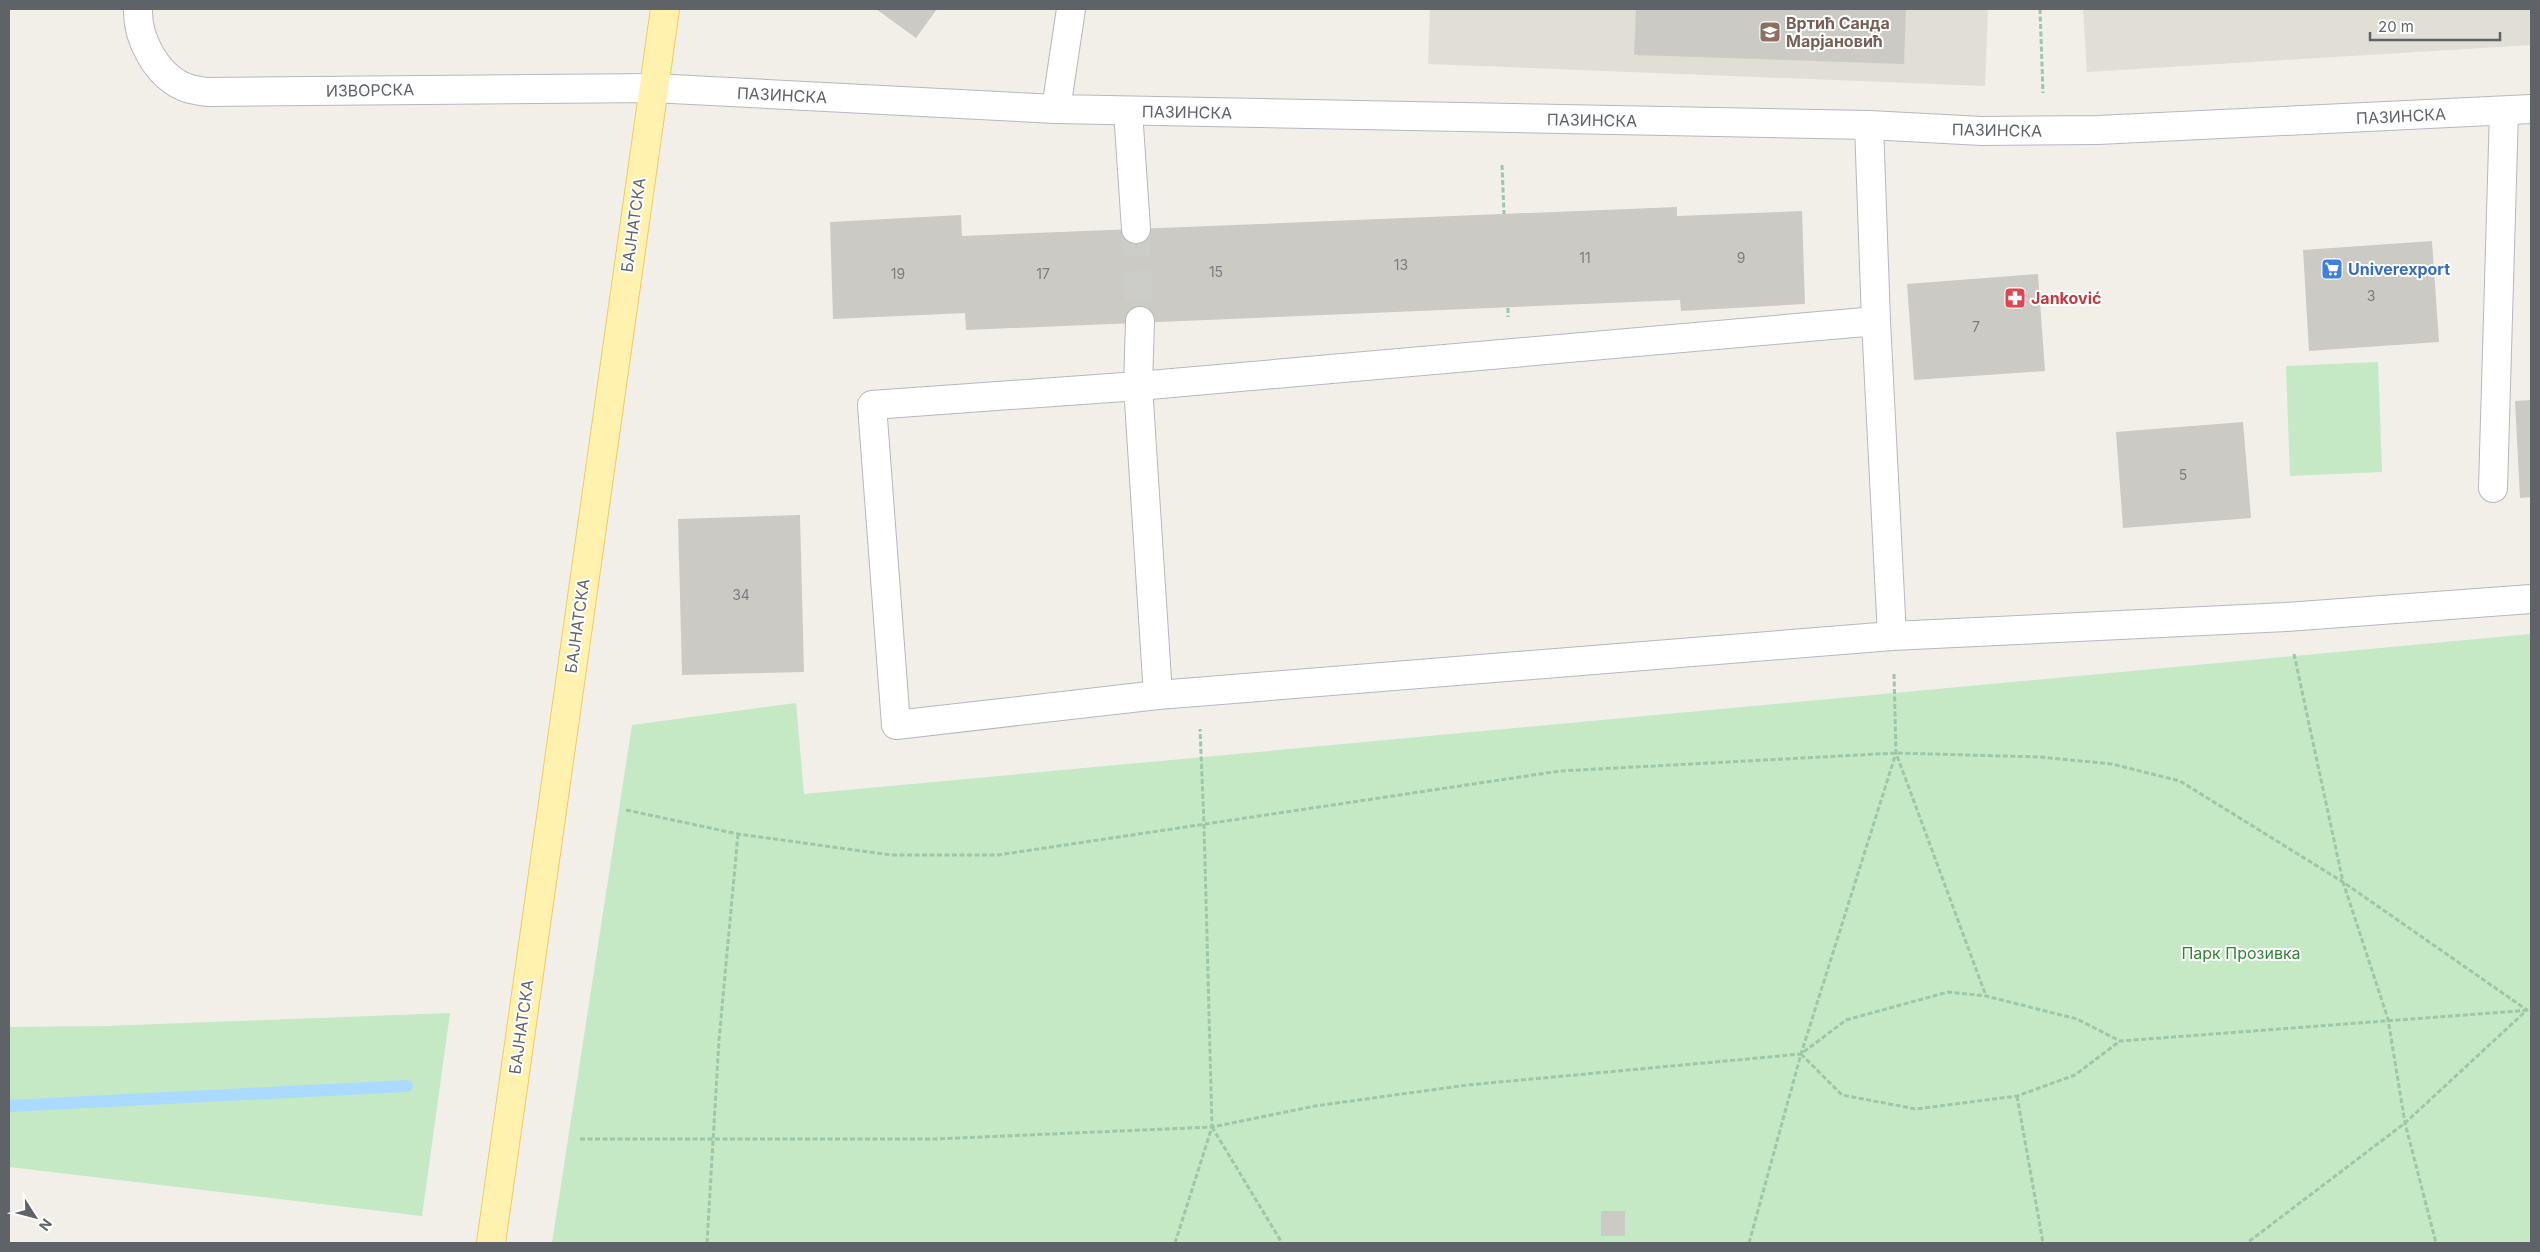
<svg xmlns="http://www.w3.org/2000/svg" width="2540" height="1252" font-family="Inter,sans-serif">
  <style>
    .education { fill: #e1ded6 }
    .green { fill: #c5e8c5 }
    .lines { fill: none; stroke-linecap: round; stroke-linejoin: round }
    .stream { stroke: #aadaff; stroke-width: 12 }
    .building { fill: #cccac5 }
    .minor-tunnel { stroke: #ccccc8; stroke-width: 28; stroke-dasharray: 28 14; stroke-linecap: butt }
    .minor-casing { stroke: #b5b8bc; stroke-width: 30 }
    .major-casing { stroke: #f2c960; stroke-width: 30 }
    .path { stroke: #9cc7a9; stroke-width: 3; stroke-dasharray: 5 2.5; stroke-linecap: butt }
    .minor { stroke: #fff; stroke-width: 28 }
    .major { stroke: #fff2af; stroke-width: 28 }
    .labels { text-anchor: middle; stroke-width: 4; stroke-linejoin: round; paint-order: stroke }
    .number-label { font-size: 14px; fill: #7a7d7f }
    .education-label { font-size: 16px; font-weight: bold; fill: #785e54; stroke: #fff; text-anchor: start }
    .street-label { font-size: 16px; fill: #5f6368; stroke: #fff }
    .shop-label { font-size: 16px; font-weight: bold; fill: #366cbe; stroke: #fff; text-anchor: start }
    .health-label { font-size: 16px; font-weight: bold; fill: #be3a42; stroke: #fff; text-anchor: start }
    .park-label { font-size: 16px; fill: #348238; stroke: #fff }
  </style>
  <rect width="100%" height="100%" fill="#f1efe8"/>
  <path class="education" d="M1430 9H1988L1985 86 1428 64Z
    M2083 9H2531V45L2087 72Z"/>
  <path class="green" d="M2378 362 2382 472 2290 476 2286 366Z
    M2531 634V1243H552L632 725 796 703 804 794Z
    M450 1013 422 1216 9 1167V1027L107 1026Z"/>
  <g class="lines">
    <path class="stream" d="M9 1106 407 1086"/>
  </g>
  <path class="building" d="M876 9H937L916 38Z
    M1636 9H1906L1904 64 1634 55Z
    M1677 207V216L1802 211 1805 304 1681 311 1680 300 966 330 965 313 833 319 830 222 961 215 962 236Z
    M2432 241 2439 342 2309 351 2303 250Z
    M2038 274 2045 371 1914 380 1907 284Z
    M2531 400V497L2520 498 2515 401Z
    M2243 422 2251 518 2123 528 2116 432Z
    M800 515 804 672 682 675 678 519Z
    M1601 1211H1625V1236H1601Z"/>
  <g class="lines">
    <path class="minor-tunnel" d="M1136 229 1140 321"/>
    <g class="minor-casing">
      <path id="minor" d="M138 9C137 39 157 77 187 88 193 90 200 91 207 92L653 88 1056 109 1869 125 1982 131 2098 130 2531 109
        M1056 109 1071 9
        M1128 111 1136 229
        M1869 125 1876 321 1892 636
        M1140 321 1138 386 1876 321
        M2493 488 2504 111
        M1158 695 1138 386 872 405 896 725 1158 695 1892 636 2286 617 2531 599"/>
    </g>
    <g class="major-casing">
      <path id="major" d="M491 1243 665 9"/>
    </g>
    <path class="path" d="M2040 9 2043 93
      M1502 165 1504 214
      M1508 308V317
      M2294 654 2343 882 2388 1019 2405 1123 2436 1243
      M1894 674 1896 753 1986 996
      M626 810 738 834 891 855H998L1560 771 1896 753 2040 757 2112 764 2180 781 2343 882 2527 1010 2405 1123 2247 1243
      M1801 1054 1842 1095 1916 1109 2017 1096 2075 1075 2120 1041
      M2017 1096 2043 1243
      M1212 1127 1282 1243
      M580 1139H935L1212 1127 1315 1106 1467 1085 1801 1054 1846 1020 1948 992 1986 996 2077 1019 2120 1041 2531 1010
      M707 1243 719 1040 738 834
      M1175 1243 1212 1127 1204 824 1200 729
      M1749 1243 1801 1054 1896 753"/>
    <use href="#minor" class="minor"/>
    <use href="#major" class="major"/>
  </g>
  <defs>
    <g id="school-square" transform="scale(1.125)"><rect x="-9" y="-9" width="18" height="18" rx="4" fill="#8d6e63" stroke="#fff"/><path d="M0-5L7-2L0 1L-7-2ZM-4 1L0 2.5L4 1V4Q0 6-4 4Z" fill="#fff"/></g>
    <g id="supermarket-square" transform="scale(1.125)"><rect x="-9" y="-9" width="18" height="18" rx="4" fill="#3f7fe0" stroke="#fff"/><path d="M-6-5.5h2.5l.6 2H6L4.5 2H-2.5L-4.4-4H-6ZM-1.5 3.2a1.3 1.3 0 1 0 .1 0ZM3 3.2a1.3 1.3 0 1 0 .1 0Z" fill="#fff"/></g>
    <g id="pharmacy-square" transform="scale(1.125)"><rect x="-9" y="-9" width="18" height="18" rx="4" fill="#e0444e" stroke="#fff"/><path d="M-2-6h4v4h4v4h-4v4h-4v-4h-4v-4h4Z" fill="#fff"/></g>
  </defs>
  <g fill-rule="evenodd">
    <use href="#school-square" x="1770" y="32"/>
    <use href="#supermarket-square" x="2332" y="269"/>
    <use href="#pharmacy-square" x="2015" y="298"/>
  </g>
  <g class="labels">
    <g class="number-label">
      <text x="1585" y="263">11</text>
      <text x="1741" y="263">9</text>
      <text x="1401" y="270">13</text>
      <text x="1216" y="277">15</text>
      <text x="898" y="279">19</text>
      <text x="1043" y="279">17</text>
      <text x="2371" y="301">3</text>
      <text x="1976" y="332">7</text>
      <text x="2183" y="480">5</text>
      <text x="741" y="600">34</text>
    </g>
    <g class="education-label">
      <text x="1786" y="29">Вртић Санда<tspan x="1786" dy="18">Марјановић</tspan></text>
    </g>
    <g class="street-label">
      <text transform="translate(370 90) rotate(-1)" y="6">ИЗВОРСКА</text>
      <text transform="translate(782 95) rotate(3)" y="6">ПАЗИНСКА</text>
      <text transform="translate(1187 112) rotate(1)" y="6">ПАЗИНСКА</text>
      <text transform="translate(2401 116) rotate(-3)" y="6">ПАЗИНСКА</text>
      <text transform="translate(1592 120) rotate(1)" y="6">ПАЗИНСКА</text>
      <text transform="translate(1997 130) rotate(1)" y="6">ПАЗИНСКА</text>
      <text transform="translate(633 225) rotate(-82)" y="6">БАЈНАТСКА</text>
      <text transform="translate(577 626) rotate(-82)" y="6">БАЈНАТСКА</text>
      <text transform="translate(521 1027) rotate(-82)" y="6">БАЈНАТСКА</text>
    </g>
    <g class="shop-label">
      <text x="2348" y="275">Univerexport</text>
    </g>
    <g class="health-label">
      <text x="2031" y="304">Janković</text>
    </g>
    <g class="park-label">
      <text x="2241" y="959">Парк Прозивка</text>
    </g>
  </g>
  <rect width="2540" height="1252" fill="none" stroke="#5f6368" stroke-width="20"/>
  <g transform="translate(35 1217) rotate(126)" stroke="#ffffff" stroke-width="4" paint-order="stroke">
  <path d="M0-4L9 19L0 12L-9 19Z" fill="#5f6368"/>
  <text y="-8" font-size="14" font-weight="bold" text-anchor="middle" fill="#5f6368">N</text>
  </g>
  <path d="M2370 32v8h130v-8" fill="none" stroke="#5f6368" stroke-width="2.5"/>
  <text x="2378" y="32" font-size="15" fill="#5f6368" stroke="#ffffff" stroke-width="4" paint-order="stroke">20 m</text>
</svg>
